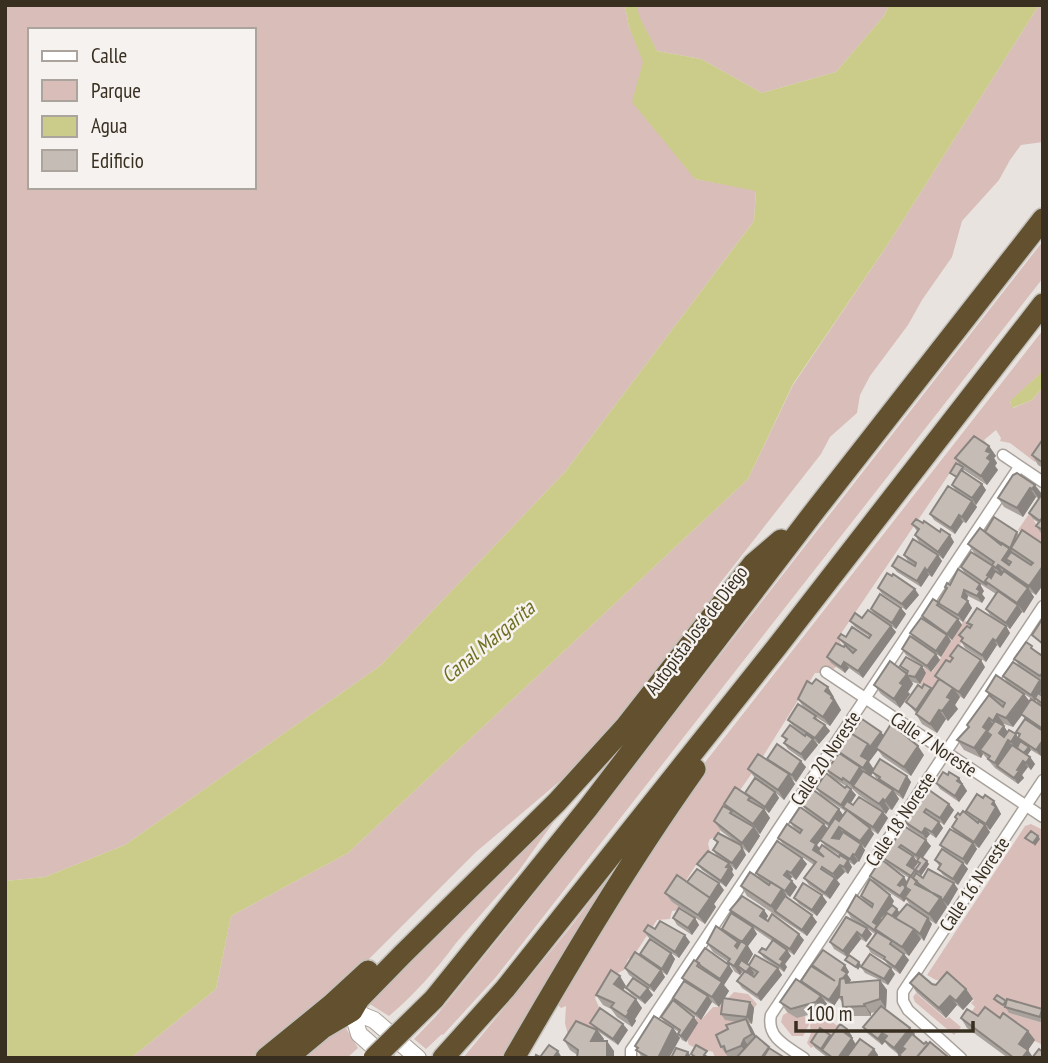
<svg xmlns="http://www.w3.org/2000/svg" width="1048" height="1063" font-family="'PT Sans Narrow',sans-serif">
  <style>
    .green { fill: #d9bdb9; fill-rule: evenodd }
    .water { fill: #cbcc8a }
    .lines { fill: none; stroke-linecap: round; stroke-linejoin: round }
    .minor-casing { stroke: #a9a29b; stroke-width: 13 }
    .secondary-casing { stroke: #aba196; stroke-width: 18 }
    .motorway-casing { stroke: #c3c1bc; stroke-width: 24 }
    .minor { stroke: #fff; stroke-width: 10 }
    .secondary { stroke: #fff; stroke-width: 16 }
    .motorway { stroke: #62502f; stroke-width: 21 }
    .motorway-bridge-casing { stroke: #c3c1bc; stroke-width: 24; stroke-linecap: butt }
    .motorway-bridge { stroke: #62502f; stroke-width: 21 }
    .wall { fill: #a9a29c; fill-rule: evenodd }
    .shaded-wall { fill: #89847f }
    .building { fill: #c4bcb5; stroke: #89847f; stroke-width: 2 }
    .labels { text-anchor: middle; stroke-width: 5; stroke-linejoin: round; paint-order: stroke }
    .street-label { font-size: 19px; fill: #382f21; stroke: #f6f2ef }
    .water-label { font-size: 21px; font-style: italic; fill: #6e7020; stroke: #f6f2ef }
  </style>
  <rect width="100%" height="100%" fill="#e9e3df"/>
  <path class="green" d="M5 5H625L629 27 695 179 756 190 754 221 565 472 380 666 125 845 45 877 5 881ZM30 30H254V187H30Z
    M636 5H889L884 16 836 72 762 93 701 59 657 51 639 18Z
    M1039 5H1043V142L1021 145 1010 160 999 180 962 221 952 257 922 300 908 325 870 376 860 395 857 413 830 437 821 454 717 587 712 600 659 674 582 760 560 781 476 852 359 969 292 1028 253 1058H131L216 989 231 916 348 853 748 479 793 385 888 244Z
    M1043 241V278L496 977 443 1035 442 1034 426 1049 414 1039 436 1016 522 909Z
    M1043 330V371L1010 402 1013 408 1032 400 1043 387V451L1035 462 1010 443 1000 441 1001 438 996 430 984 440 987 443H975L956 464 840 635C839 641 842 645 842 651 840 669 831 673 815 673L757 766 726 810 724 825 720 831V836L710 839 708 844 711 855 700 866 696 865 672 902 681 908 680 910 672 911 670 919 657 920 633 957 628 959 624 970 618 973 619 977 605 985 595 998 599 1007 606 1012 594 1029 568 1035 565 1023 566 1006 561 1008 557 1004 703 765Z
    M1039 499 1033 519 1043 536 1039 544 1018 530Z
    M964 620 974 626 951 657 953 659 933 691 922 687 920 684 926 673 920 666 932 672Z
    M560 813 518 872 456 943C437 969 414 995 389 1016L368 1003Z
    M1031 824 1043 830V1010L1035 1007 1009 1013 1043 1023V1045L987 1018 970 1014 975 1007 971 1003 974 1000 954 982 936 980 927 975 1025 826Z
    M644 830 502 1058H463L569 929Z
    M734 992 748 994 757 1004 754 1008 728 1005 747 1023 731 1058H715L713 1052 703 1049 695 1055 694 1047 689 1045 687 1040 696 1017 701 1020 713 1007H719Z
    M916 993 946 1019 949 1017 961 1027 954 1035 915 1002 913 997Z
    M790 1011 803 1015 811 1021 803 1036H792L781 1022 783 1015Z
    M826 1017 836 1025 845 1026V1029L811 1048 807 1043 811 1033 810 1025 815 1018Z
    M344 1025 358 1048 347 1058H298Z"/>
  <path class="water" d="M625 5H636L640 18 657 51 701 59 762 93 836 72 884 16 889 5H1039L888 244 793 384 748 479 348 853 231 916 216 989 131 1058H5V881L45 877 125 845 380 666 565 472 754 221 756 191 695 179 632 102 643 62 629 27Z
    M1043 371V387L1032 400 1012 408 1010 401Z"/>
  <g class="lines">
    <g class="minor-casing">
      <path id="minor" d="M1003 455 1043 482
        M826 672 1043 817
        M631 1058V1050L638 1040 1019 467
        M804 1058C788 1047 766 1038 771 1015L1043 606
        M961 1058 908 1010 903 1001V992L1043 780"/>
    </g>
    <g class="secondary-casing">
      <path id="secondary" d="M352 1011 374 1020 418 1058
        M352 1011 359 1034 386 1058"/>
    </g>
    <g class="motorway-casing">
      <path id="motorway" d="M434 999 588 808 817 508 1043 219
        M266 1058 331 1005 368 971
        M287 1058 323 1028 352 1011 359 999 403 954 557 802 626 726 753 564 781 540
        M443 1058 505 989 776 648 1043 304
        M514 1058C571 960 629 862 695 769"/>
    </g>
    <use href="#minor" class="minor"/>
    <use href="#secondary" class="secondary"/>
    <use href="#motorway" class="motorway"/>
    <g class="motorway-bridge-casing">
      <path id="motorway-bridge" d="M374 1058 434 999"/>
    </g>
    <use href="#motorway-bridge" class="motorway-bridge"/>
  </g>
  <path class="wall" d="M1043 439V468L1038 465 1032 455Z
    M989 446 996 456 994 458 997 463 995 466 998 470 987 485 964 470V472L982 484 986 490 976 505 975 504 977 507 966 523 963 522 955 534 934 520 930 514 956 491 952 485 956 478 950 473 960 466 955 458Z
    M1013 475 1043 495V536L1036 526 1039 523 1033 519 1029 513 1039 499 1036 497 1023 517 1004 507 998 498Z
    M912 524 954 542 943 559 938 555 942 561 932 577 929 575 921 587 897 572 892 566H915L908 561 904 555 935 554 919 542 915 535 917 531Z
    M985 532H1017L1019 535 1043 544 1036 595 1031 592 1034 597 1024 613 1022 612 1010 629 990 615 986 609 996 594 965 574 961 567 975 554 968 544Z
    M950 585 984 591 982 594 985 598 982 603 968 596 967 601 972 608 963 622 950 614 958 619 962 625 952 640 949 638 951 641 941 657 936 654 940 660 931 672 906 655 902 649 914 639 910 633 924 620 922 616 938 603 947 589 945 587Z
    M878 588 919 595 906 610 882 594Z
    M901 608 906 614 896 629 891 626 896 632 863 678 849 668 845 673 831 663 827 657 845 646 838 638 846 637H870L855 627 850 621 874 614 871 609Z
    M967 623 1006 626 1010 633 1000 648 997 645 986 662 965 648 961 641 962 640 959 635 970 627Z
    M1037 652 1041 655 1043 654V681L1019 665 1014 659Z
    M950 656 985 667 964 699 958 695 960 697 955 705 958 709 948 721 946 719 937 733 922 724 916 714V713L906 702 922 688H931L932 690 938 680 935 676 950 662 952 659Z
    M900 666 926 673 920 684 912 682 913 684 908 692 910 694 900 708 881 694 874 685 906 674Z
    M1003 676 1040 680 1043 684V690L1040 694 1041 695 1043 693V707L1039 705 1036 700 1035 701 1015 688 1024 694 1029 702 1043 707V753L1041 756 1031 750 1027 755 1030 757 1035 764 1031 770 1028 767 1022 775 1024 778 1018 784 995 768 983 754 981 758 964 750 957 740 969 727 967 725 989 695 986 691 1007 682ZM1022 715 1025 719 1016 732 1019 736 1018 738 1008 732 1003 726 1004 724 1013 727Z
    M834 697V698L841 710 830 726 816 717 819 721 825 725 830 731 819 744 816 742 818 745 805 761 788 749 784 743 786 741 782 736 805 735 793 726 788 720 804 708 798 699Z
    M881 732 884 736 924 755 911 776 883 757 878 750 869 762 874 769 907 776 911 782 903 799 896 794 899 799 892 810 889 809 886 814 883 812 888 818 878 834 870 829 874 834 865 848 862 846 865 850 859 862 858 861 854 865 849 862 852 867 848 874 845 872 837 880 840 884 830 899 809 885 804 878 814 865 783 844 778 838 800 832 794 828 790 822 824 824 828 829 829 827 806 810 801 804 839 809 843 815 846 810 845 811 821 795 816 788H845L846 786 831 777 827 770 838 755 833 748 852 734ZM873 773 876 778 881 782 871 776ZM848 785 859 795 883 812 853 805 851 803 856 795 847 786ZM821 840 825 846 840 856 839 857 820 849 817 845Z
    M767 759 806 767 796 782 792 779 795 784 784 800 776 793 779 798 769 813 764 809 770 818 760 834 758 833 760 836 749 853 743 848 746 855 736 870 731 866 733 869 732 872 734 875 726 887 702 870 697 864 717 856 713 850 717 843 714 839 737 843 721 831 714 821 726 808 724 804 745 794 755 778 748 769 769 761Z
    M948 775 959 778 967 791 959 802 940 789 936 783Z
    M929 790 954 810 944 825 930 815V816L939 822 943 828 936 838 930 834 926 839 909 828 905 822Z
    M983 798 994 801 1001 814 990 830 987 828 990 832 979 848 975 846 977 849 967 865 945 851 940 845 954 831 952 827 957 819 955 817 978 823V822L971 817 966 811Z
    M904 826 931 846 923 858 929 864 921 876 918 873 919 875 923 878 958 889 948 906H946L947 907 936 924 928 919 932 924 924 941 921 938 909 956 896 948 904 954 909 960 900 974 888 965 885 961 871 953 867 946 875 934 868 929 872 934 866 942 861 939 847 957 834 949 830 942 864 927 851 918 847 911 865 902 861 896 894 901 891 906 897 909 899 912 895 918 911 907 906 899 904 902 875 883 870 876 907 882 909 878 888 864 883 858ZM914 857 918 860 917 861 919 864 915 870 913 869 918 863Z
    M802 858 807 864 796 880 792 877 790 879 797 887 790 897 785 894 788 899 817 922 807 936 747 896 741 886 760 879 756 873Z
    M935 860 963 863 968 869 958 885 943 875 938 869 940 867Z
    M687 882 724 890 714 904 716 907 705 924 672 902 665 893Z
    M794 898 827 902 817 916 799 904Z
    M730 910H764L768 916 766 920 804 940 794 955 788 951 791 956 785 964 787 967 784 972 764 958 759 952 766 950 772 941 753 928 757 934 748 946 753 954 747 964 778 968 782 975 761 1001 742 988 737 981 743 973 742 972 740 975 735 972 728 962 713 952 707 943 723 931 733 914Z
    M673 918H695L699 925 692 935 677 925Z
    M655 929 690 942 679 958 671 953 675 959 667 975 662 972 665 977 654 992 629 975 625 968 642 957 640 954 669 951 648 937 644 931Z
    M696 961 733 971 724 985 729 991 724 999 750 1002 754 1008 752 1024 749 1023 756 1036 769 1048 785 1058H730L729 1056 728 1057 721 1047 728 1029 737 1022 725 1020 721 1014 723 1000 719 1007 712 1002 701 1020 682 1007 698 1023 686 1042 682 1040 678 1034 679 1032 674 1029 680 1038 669 1058H642L635 1046 665 1023 661 1017 677 1003 673 998 684 981 682 978Z
    M812 965H845L849 972 847 974 851 980 849 982 880 980 865 973 861 967 895 974 888 985 880 981 887 990 886 1009H885L915 1034 914 1035 924 1044 948 1058H901L899 1055 904 1049H903L899 1055 888 1046 885 1042 882 1045 867 1033 863 1027 876 1012 871 1013V1016H850L843 1007 842 1002 839 998 834 1006 823 999 828 1005 823 1011 797 1018 787 1012 780 1002 802 983 815 969Z
    M910 983 932 984 966 989 973 999 963 1010 957 1005 946 1018 917 993Z
    M626 986 623 990 642 1008 635 1019 636 1021 632 1027 617 1017 611 1009 603 1005 596 995Z
    M626 988 653 995 645 1004 631 994Z
    M994 999 1042 1009 1043 1023 1009 1013 1006 1008 996 1002Z
    M978 1016 1028 1031 1035 1040 1028 1050 1033 1057 1043 1058H1008L967 1028 961 1018Z
    M590 1023 628 1030 618 1045 599 1032 604 1039 602 1041 614 1051 577 1055 570 1050 564 1040 594 1028Z
    M847 1029 852 1036 851 1037 856 1044 874 1049 878 1055 877 1058H828L815 1048 811 1042 830 1035 831 1037Z"/>
  <path class="shaded-wall" d="M989 446 996 456 994 458 997 463 995 466 998 470 987 485 981 476 987 458 986 451Z
    M982 484 986 490 976 505 972 498Z
    M1035 485 1042 494 1039 499 1032 489Z
    M1030 488 1036 497 1023 517 1017 508Z
    M972 501 977 507 966 523 962 517Z
    M959 515 963 522 955 534 951 528Z
    M950 535 954 542 943 559 938 552Z
    M1010 548 1016 558 1006 559 1011 566 1008 570 1002 560Z
    M938 555 942 561 932 577 927 571Z
    M998 565 1005 575 1003 578 996 568Z
    M1043 566V585L1036 595 1029 586Z
    M993 567 997 573 993 579 987 575Z
    M925 568 929 575 921 587 917 581Z
    M980 584 984 591 982 594 985 598 982 603 977 596V589Z
    M1028 588 1034 597 1024 613 1017 603Z
    M915 589 919 595 906 610 902 604Z
    M964 590 968 596 966 603 968 601 972 608 963 622 958 615Z
    M1018 605 1022 612 1010 629 1006 623Z
    M901 608 906 614 896 629 892 623Z
    M958 619 962 625 952 640 947 634Z
    M891 626 896 632 863 678 858 671Z
    M1006 626 1010 633 1000 648 996 641Z
    M947 635 951 641 941 657 936 651Z
    M993 639 997 645 986 662 982 655Z
    M936 654 940 660 931 672 927 666Z
    M981 660 985 667 964 699 959 692Z
    M844 662 849 668 845 673 841 667Z
    M922 666 926 673 920 684 915 677Z
    M907 674 913 684 908 692 910 694 900 708 894 699 900 683Z
    M1040 680 1043 684V690L1035 701 1031 695Z
    M828 687 834 697V698L841 710 830 726 823 717 825 691Z
    M931 688 935 695 920 717 916 710Z
    M953 688 960 697 955 705 958 709 948 721 942 711 947 697Z
    M1024 694 1031 703 1013 727 1006 718Z
    M939 710 946 719 937 733 930 724Z
    M997 714 1004 724 1000 730 993 721Z
    M989 718 995 728 987 732 993 740 980 750 983 754 981 758 974 748 983 727Z
    M825 725 830 731 819 744 815 738Z
    M1004 726 1010 736 1005 743 999 733Z
    M881 732 886 738 876 748 878 750 869 762 874 770 870 777 863 768 861 756 868 744Z
    M1016 734 1022 744 1018 751 1011 742Z
    M813 739 818 745 805 761 801 754Z
    M1008 740 1014 749 997 766 1001 772 995 763Z
    M1043 740V753L1041 756 1036 750Z
    M918 746 924 755 911 776 904 767Z
    M1029 747 1031 750 1026 757 1024 754Z
    M1030 757 1035 764 1031 770 1026 763Z
    M801 761 806 767 796 782 792 775Z
    M1023 761 1028 767 1022 775 1024 778 1018 784 1014 778Z
    M860 767 864 773 853 786 854 789 850 783Z
    M789 774 795 784 784 800 778 790Z
    M907 776 911 782 903 799 899 792Z
    M959 778 967 791 959 802 955 796 957 781Z
    M851 789 856 795 847 809 843 807 845 811 841 805Z
    M893 790 899 799 892 810 885 801Z
    M775 792 779 798 769 813 765 807Z
    M883 799 889 809 886 814 879 804Z
    M994 801 1001 814 990 830 986 824 992 804Z
    M949 804 954 810 944 825 940 818Z
    M764 809 770 818 760 834 753 824Z
    M839 809 843 815 833 830 829 824Z
    M883 812 888 818 878 834 873 827Z
    M939 822 943 828 936 838 932 832Z
    M824 824 829 830 817 845 821 850 817 856 813 850 811 841Z
    M985 825 990 832 979 848 974 842Z
    M754 827 760 836 749 853 742 843Z
    M839 827 844 834 836 844 832 838Z
    M870 828 874 834 865 848 860 841Z
    M925 828 930 834 926 839 922 833Z
    M1038 836 1040 839 1035 846 1033 843Z
    M926 840 931 846 920 861 916 855Z
    M973 843 977 849 967 865 963 859Z
    M861 844 865 850 859 862 855 855Z
    M741 845 746 855 736 870 732 863Z
    M853 854 858 861 854 865 850 859Z
    M913 856 918 863 912 871 907 865Z
    M802 858 807 864 796 880 791 873Z
    M848 860 852 867 848 874 844 867Z
    M927 861 929 864 921 876 919 872Z
    M729 863 733 869 732 872 734 875 726 887 721 881Z
    M963 863 968 869 958 885 953 879Z
    M840 865 845 872 837 880 833 874Z
    M787 871 792 877 789 882 784 875Z
    M904 877 908 883 902 891 898 885Z
    M835 878 840 884 830 899 825 893Z
    M792 881 797 887 790 897 785 891Z
    M719 883 724 890 714 904 716 907 705 924 698 915Z
    M954 883 958 889 948 906 943 900Z
    M906 887 910 894 905 897 906 899 904 902 900 896Z
    M782 889 789 899 775 911 778 916 771 906Z
    M822 895 827 902 817 916 812 910Z
    M890 895 894 901 882 921 879 919 881 922 877 928 873 922Z
    M941 897 947 907 936 924 929 914Z
    M897 909 899 912 888 927 886 924Z
    M764 910 768 916 764 922 760 916Z
    M812 915 817 922 807 936 802 930Z
    M695 918 699 925 692 935 688 928Z
    M928 918 932 924 924 941 920 934Z
    M753 927 757 934 748 946 753 954 744 970 738 966 742 972 740 975 734 966 735 946 738 942 743 950 742 942Z
    M867 928 872 934 866 942 862 936Z
    M914 929 921 939 909 956 902 947Z
    M857 932 861 939 847 957 843 951Z
    M799 934 804 940 794 955 790 949Z
    M685 935 690 942 679 958 675 952Z
    M787 950 791 956 785 964 787 967 784 972 780 966V959Z
    M671 953 675 959 667 975 662 969Z
    M904 954 909 960 900 974 895 967Z
    M859 962 861 965 858 970 856 967Z
    M729 965 733 971 724 985 729 991 719 1007 712 997 722 982 720 979Z
    M845 965 849 972 847 974 851 980 834 1006 829 1000 842 970Z
    M750 967 754 973 751 978 746 972Z
    M778 968 782 975 761 1001 757 995Z
    M891 968 895 974 888 985 884 979Z
    M661 970 665 977 654 992 650 986Z
    M620 976 626 986 621 993 614 984Z
    M880 980 887 990 886 1009 880 999Z
    M648 988 653 995 645 1004 640 998Z
    M966 989 973 999 963 1010 956 1001Z
    M708 996 712 1002 701 1020 696 1014Z
    M821 996 828 1005 823 1011 816 1002Z
    M950 996 957 1005 946 1018 939 1008Z
    M636 999 642 1008 635 1019 636 1021 632 1027 626 1017 628 1011Z
    M750 1002 754 1008 752 1024 747 1017Z
    M864 1004 871 1013V1016L865 1006Z
    M1042 1009 1043 1010V1022L1040 1017Z
    M694 1017 698 1023 686 1042 681 1036Z
    M746 1019 752 1028 759 1043 752 1034Z
    M623 1024 628 1030 618 1045 613 1039Z
    M673 1028 680 1038 669 1058H658Z
    M910 1028 915 1034 899 1055 894 1048Z
    M847 1029 852 1036 849 1039 845 1033Z
    M597 1030 604 1039 597 1050 591 1041Z
    M1028 1031 1035 1040 1028 1050 1033 1058H1022L1019 1044Z
    M882 1033 887 1039 882 1045 878 1039Z
    M852 1038 856 1045 847 1058H838Z
    M744 1039 750 1049 748 1055 741 1046Z
    M607 1041 614 1051V1058H608L607 1055Z
    M874 1049 878 1055 877 1058H867Z
    M558 1051 562 1058H553Z
    M688 1052 692 1058H685Z"/>
  <path class="building" d="M974 436 989 446 986 451 991 453 987 458 991 461 981 476 955 458Z
    M1043 439V463L1032 455Z
    M956 463 963 467 957 477 950 473Z
    M961 470 982 484 972 498 952 485Z
    M1017 473 1035 485 1032 489 1030 488 1017 508 998 498 1013 475Z
    M948 486 972 501 962 517 959 515 951 528 930 514Z
    M1042 494 1043 495V517L1040 521 1029 513Z
    M994 517 1017 532 1010 549 985 532Z
    M1043 517V530L1036 526Z
    M916 519 923 523 924 521 940 532 941 529 950 535 938 552 915 535 919 529 912 524Z
    M980 528 1001 545 1002 543 1010 548 1002 560 1009 565 1011 562 1006 559 1011 552 1031 565 1033 563 1011 548 1022 530 1043 544V566L1029 586 998 565 996 568 992 565 994 562 968 544Z
    M913 539 938 555 927 571 925 568 917 581 892 566 898 556 915 566 916 563 904 555Z
    M971 552 993 566 987 575 991 577 989 576 985 581 987 585 961 567Z
    M958 569 980 584 977 589 980 591 977 596 964 590 962 597 968 601 958 615 938 603 947 588 945 587 947 583 950 585Z
    M995 571 1001 575 1004 571 1028 588 1017 603 985 581 989 576 991 578Z
    M887 573 892 576 893 574 915 589 902 604 878 588Z
    M998 591 1018 605 1006 623 986 609Z
    M880 594 901 608 892 623 871 609Z
    M933 599 939 603 937 605 958 619 947 634 922 616Z
    M977 608 1006 626 996 641 993 639 982 655 961 641 963 638 959 635 967 626 970 628 972 625 967 623Z
    M868 610 891 626 858 671 844 662 841 667 827 657 836 643 844 647 845 645 853 653 856 650 838 638 841 634 846 637 852 627 869 638 871 635 850 621 855 613 862 618Z
    M921 618 947 635 936 651 910 633Z
    M1043 618V644L1032 635Z
    M910 636 936 654 927 666 902 649Z
    M1026 642 1032 646 1031 648 1041 655 1043 654V672L1040 676 1014 659Z
    M958 645 981 660 959 692 935 676 946 660 950 662 953 658 950 656Z
    M906 657 922 666 915 677 906 675 908 671 900 666Z
    M890 661 907 674 900 683 903 685 894 699 874 685Z
    M1013 662 1040 680 1031 695 1003 676Z
    M996 675 1024 694 1006 718 997 714 993 721 989 718 983 727 987 730 974 748 957 740 969 727 967 725 989 695 1003 707 1005 703 986 691Z
    M816 679 828 687 825 691 832 696 831 698 834 700 823 717 798 699 807 681 812 684Z
    M939 679 953 688 947 697 951 699 942 711 939 710 930 724 916 714Z
    M924 684 931 688 916 710 906 702 918 685 922 688Z
    M1038 693 1041 695 1043 693V704L1035 698Z
    M1031 699 1043 707V729L1021 714Z
    M798 704 816 716 814 718 825 725 815 738 788 720Z
    M862 719 881 732 870 747 868 744 852 734Z
    M1025 719 1043 731V740L1036 750 1018 738 1020 734 1016 732Z
    M995 721 1004 726 999 733 1004 737 1009 730 1016 734 1011 742 1008 740 995 763 988 759 990 756 980 750 991 735 987 732Z
    M891 724 918 746 904 767 876 748Z
    M790 725 805 736 806 734 813 739 801 754 784 743 787 739 782 736Z
    M846 730 868 744 861 756 868 760 863 768 833 748Z
    M1020 741 1029 747 1024 753 1017 748Z
    M777 744 801 761 792 775 767 759Z
    M1012 745 1030 757 1026 763 1023 761 1017 770 1019 771 1014 778 997 766Z
    M839 753 860 767 850 783 843 778 842 780 827 770Z
    M758 754 789 774 778 790 748 769Z
    M880 759 907 776 899 792 879 779 880 777 872 772Z
    M863 771 893 790 885 801 883 799 879 804 853 786Z
    M943 772 948 775 949 772 959 778 957 781 962 784 955 796 936 783Z
    M826 773 845 788 847 786 851 789 841 805 816 788Z
    M755 778 775 792 765 807 745 793Z
    M735 787 750 797 748 800 764 809 753 824 724 804Z
    M812 789 839 809 829 824 801 804Z
    M929 790 949 804 940 818 926 809 924 812 939 822 932 832 925 828 922 833 905 822Z
    M977 794 983 798 985 795 994 801 992 804 996 807 986 824 966 811Z
    M859 797 883 812 873 827 843 807 847 801 853 805Z
    M723 806 732 811 730 813 754 827 742 843 714 821Z
    M800 807 824 824 811 841 816 844 813 850 824 857 818 851 822 845 839 857 840 855 848 860 844 867 840 865 833 874 822 867 821 869 835 878 825 893 804 878 816 862 778 838 787 824 800 833 802 830 790 822Z
    M847 810 870 828 860 841 839 827 832 838 839 839 843 832 861 844 855 855 853 854 850 859 820 840 835 818 839 821Z
    M963 811 978 823 979 821 985 825 974 842 952 827 957 819 955 817 958 813 960 815Z
    M904 826 926 840 916 855 901 845 899 847 913 856 907 865 915 870 911 876 883 858Z
    M950 829 973 843 963 859 940 845Z
    M1031 831 1038 836 1033 843 1025 838Z
    M718 833 741 845 742 849 732 863 713 850 718 842 714 839Z
    M777 841 802 858 791 873 787 871 784 875 792 881 785 891 756 873Z
    M942 849 963 863 953 879 938 869 941 864 935 860Z
    M708 851 729 863 726 867 729 868 721 881 697 864Z
    M920 856 927 861 919 872 915 870 920 863 917 861Z
    M881 859 904 877 898 885 900 886 902 884 906 887 900 896 870 876Z
    M697 869 719 883 709 899 710 898 687 882Z
    M928 869 954 883 943 900 919 884 913 878 916 873 923 878Z
    M750 872 769 885 771 882 782 889 771 906 741 886Z
    M677 875 710 898 698 915 665 893Z
    M910 876 917 881 915 884 941 897 929 914 905 897 910 890 905 887Z
    M870 879 890 895 873 922 877 925 875 929 877 932 847 911 856 895 872 907 873 904 861 896Z
    M803 883 822 895 812 910 794 898Z
    M742 896 764 910 760 916 768 921 772 914 799 934 790 949 730 910Z
    M785 896 812 915 802 930 775 911Z
    M907 904 928 918 920 934 914 929 895 918Z
    M892 905 897 909 892 916 887 913 881 921 879 919Z
    M679 908 695 918 688 928 673 918Z
    M731 913 753 927 742 942 722 929Z
    M887 913 914 929 902 947 875 929Z
    M846 917 867 928 862 936 857 932 843 951 830 942Z
    M660 921 685 935 675 952 644 931 648 925 655 929Z
    M716 926 738 942 735 946 737 948 741 941 747 945 734 966 728 962 730 959 707 943Z
    M877 932 892 941 890 944 904 954 895 967 884 959 885 957 867 946Z
    M650 939 671 953 662 969 640 954Z
    M773 940 787 950 780 959 783 961 780 966 759 952 762 948 766 950Z
    M705 948 729 965 720 979 701 966 696 961Z
    M823 950 845 965 842 970 847 973 843 978 840 979 839 985 829 1000 801 981 811 966 835 981 812 965Z
    M635 952 661 970 650 986 625 968Z
    M870 954 891 968 884 979 861 967Z
    M755 955 778 968 757 995 737 981 745 971 754 977 758 972 750 967 746 972 738 966 741 960 749 965Z
    M849 955 859 962 856 967 845 960Z
    M694 960 699 963 697 966 722 982 712 997 682 978Z
    M611 970 620 976 614 984 636 999 628 1011 629 1012 626 1017 611 1007 614 1003 596 995Z
    M947 972 966 989 956 1001 950 996 939 1008 910 983 919 973 932 984 936 985Z
    M633 978 648 988 640 998 626 988Z
    M845 978 846 983 880 980V999L864 1004 865 1006 843 1007 842 997H839L840 979Z
    M796 979 821 996 816 1002 791 1009 780 1002Z
    M684 981 708 996 696 1014 673 998Z
    M997 995 1006 1001 1003 1005 994 999Z
    M723 998 750 1002 747 1017 721 1014Z
    M1007 999 1042 1009 1040 1017 1005 1007Z
    M673 1000 694 1017 681 1036 678 1034 680 1030 661 1017Z
    M881 1006 910 1028 894 1048 884 1040 887 1036 882 1033 878 1039 863 1027Z
    M985 1007 1000 1018 1003 1013 1028 1031 1019 1044 1028 1050 1022 1058H1014L961 1018 967 1009 978 1016Z
    M600 1008 623 1024 613 1039 590 1023Z
    M654 1016 673 1028 658 1058H650L636 1050 638 1048 635 1046Z
    M746 1019 752 1034 744 1039 741 1046 726 1052 724 1046 721 1047 716 1035 728 1029 726 1025Z
    M576 1021 597 1030 591 1041H607V1055L608 1058H577L578 1050 564 1040Z
    M840 1024 847 1029 845 1033 852 1038 838 1058H833L822 1050Z
    M820 1028 830 1035 821 1049 811 1042Z
    M912 1034 924 1044 926 1042 928 1044 916 1058H903L899 1055 905 1049 902 1047Z
    M756 1036 769 1047 761 1058H736Z
    M860 1039 874 1049 867 1058H846Z
    M930 1042 947 1056 946 1058H916Z
    M549 1045 558 1051 553 1058H535L536 1055 540 1057Z
    M696 1045 707 1051 704 1055 709 1058H693L694 1056 691 1054Z
    M676 1048 688 1052 685 1058H671Z
    M769 1048 785 1058H763Z
    M1039 1049 1043 1052V1058H1032Z"/>
  <g class="labels">
    <g class="street-label">
      <text transform="translate(696 630) rotate(-53)" y="7">Autopista José de Diego</text>
      <text transform="translate(934 744) rotate(34)" y="7">Calle 7 Noreste</text>
      <text transform="translate(825 758) rotate(-56)" y="7">Calle 20 Noreste</text>
      <text transform="translate(900 819) rotate(-56)" y="7">Calle 18 Noreste</text>
      <text transform="translate(974 884) rotate(-56)" y="7">Calle 16 Noreste</text>
    </g>
    <g class="water-label">
      <text transform="translate(488 642) rotate(-40)" y="7">Canal Margarita</text>
    </g>
  </g>
  <rect width="1048" height="1063" fill="none" stroke="#382f21" stroke-width="14"/>
  <rect x="28" y="28" width="228" height="161" fill="#f6f2ef" stroke="#aaa49d" stroke-width="2"/>
  <rect x="42" y="51" width="35" height="10" fill="#ffffff" stroke="#aaa49d" stroke-width="2"/>
  <text x="91" y="63" font-size="21" fill="#382f21">Calle</text>
  <rect x="42" y="80" width="35" height="21" fill="#d9bdb9" stroke="#aaa49d" stroke-width="2"/>
  <text x="91" y="98" font-size="21" fill="#382f21">Parque</text>
  <rect x="42" y="116" width="35" height="21" fill="#cbcc8a" stroke="#aaa49d" stroke-width="2"/>
  <text x="91" y="133" font-size="21" fill="#382f21">Agua</text>
  <rect x="42" y="150" width="35" height="21" fill="#c4bcb5" stroke="#aaa49d" stroke-width="2"/>
  <text x="91" y="168" font-size="21" fill="#382f21">Edificio</text>
  <path d="M796 1021v10h177v-10" fill="none" stroke="#382f21" stroke-width="3.5"/>
  <text x="806" y="1021" font-size="21" fill="#382f21" stroke="#f6f2ef" stroke-width="5" paint-order="stroke">100 m</text>
</svg>
